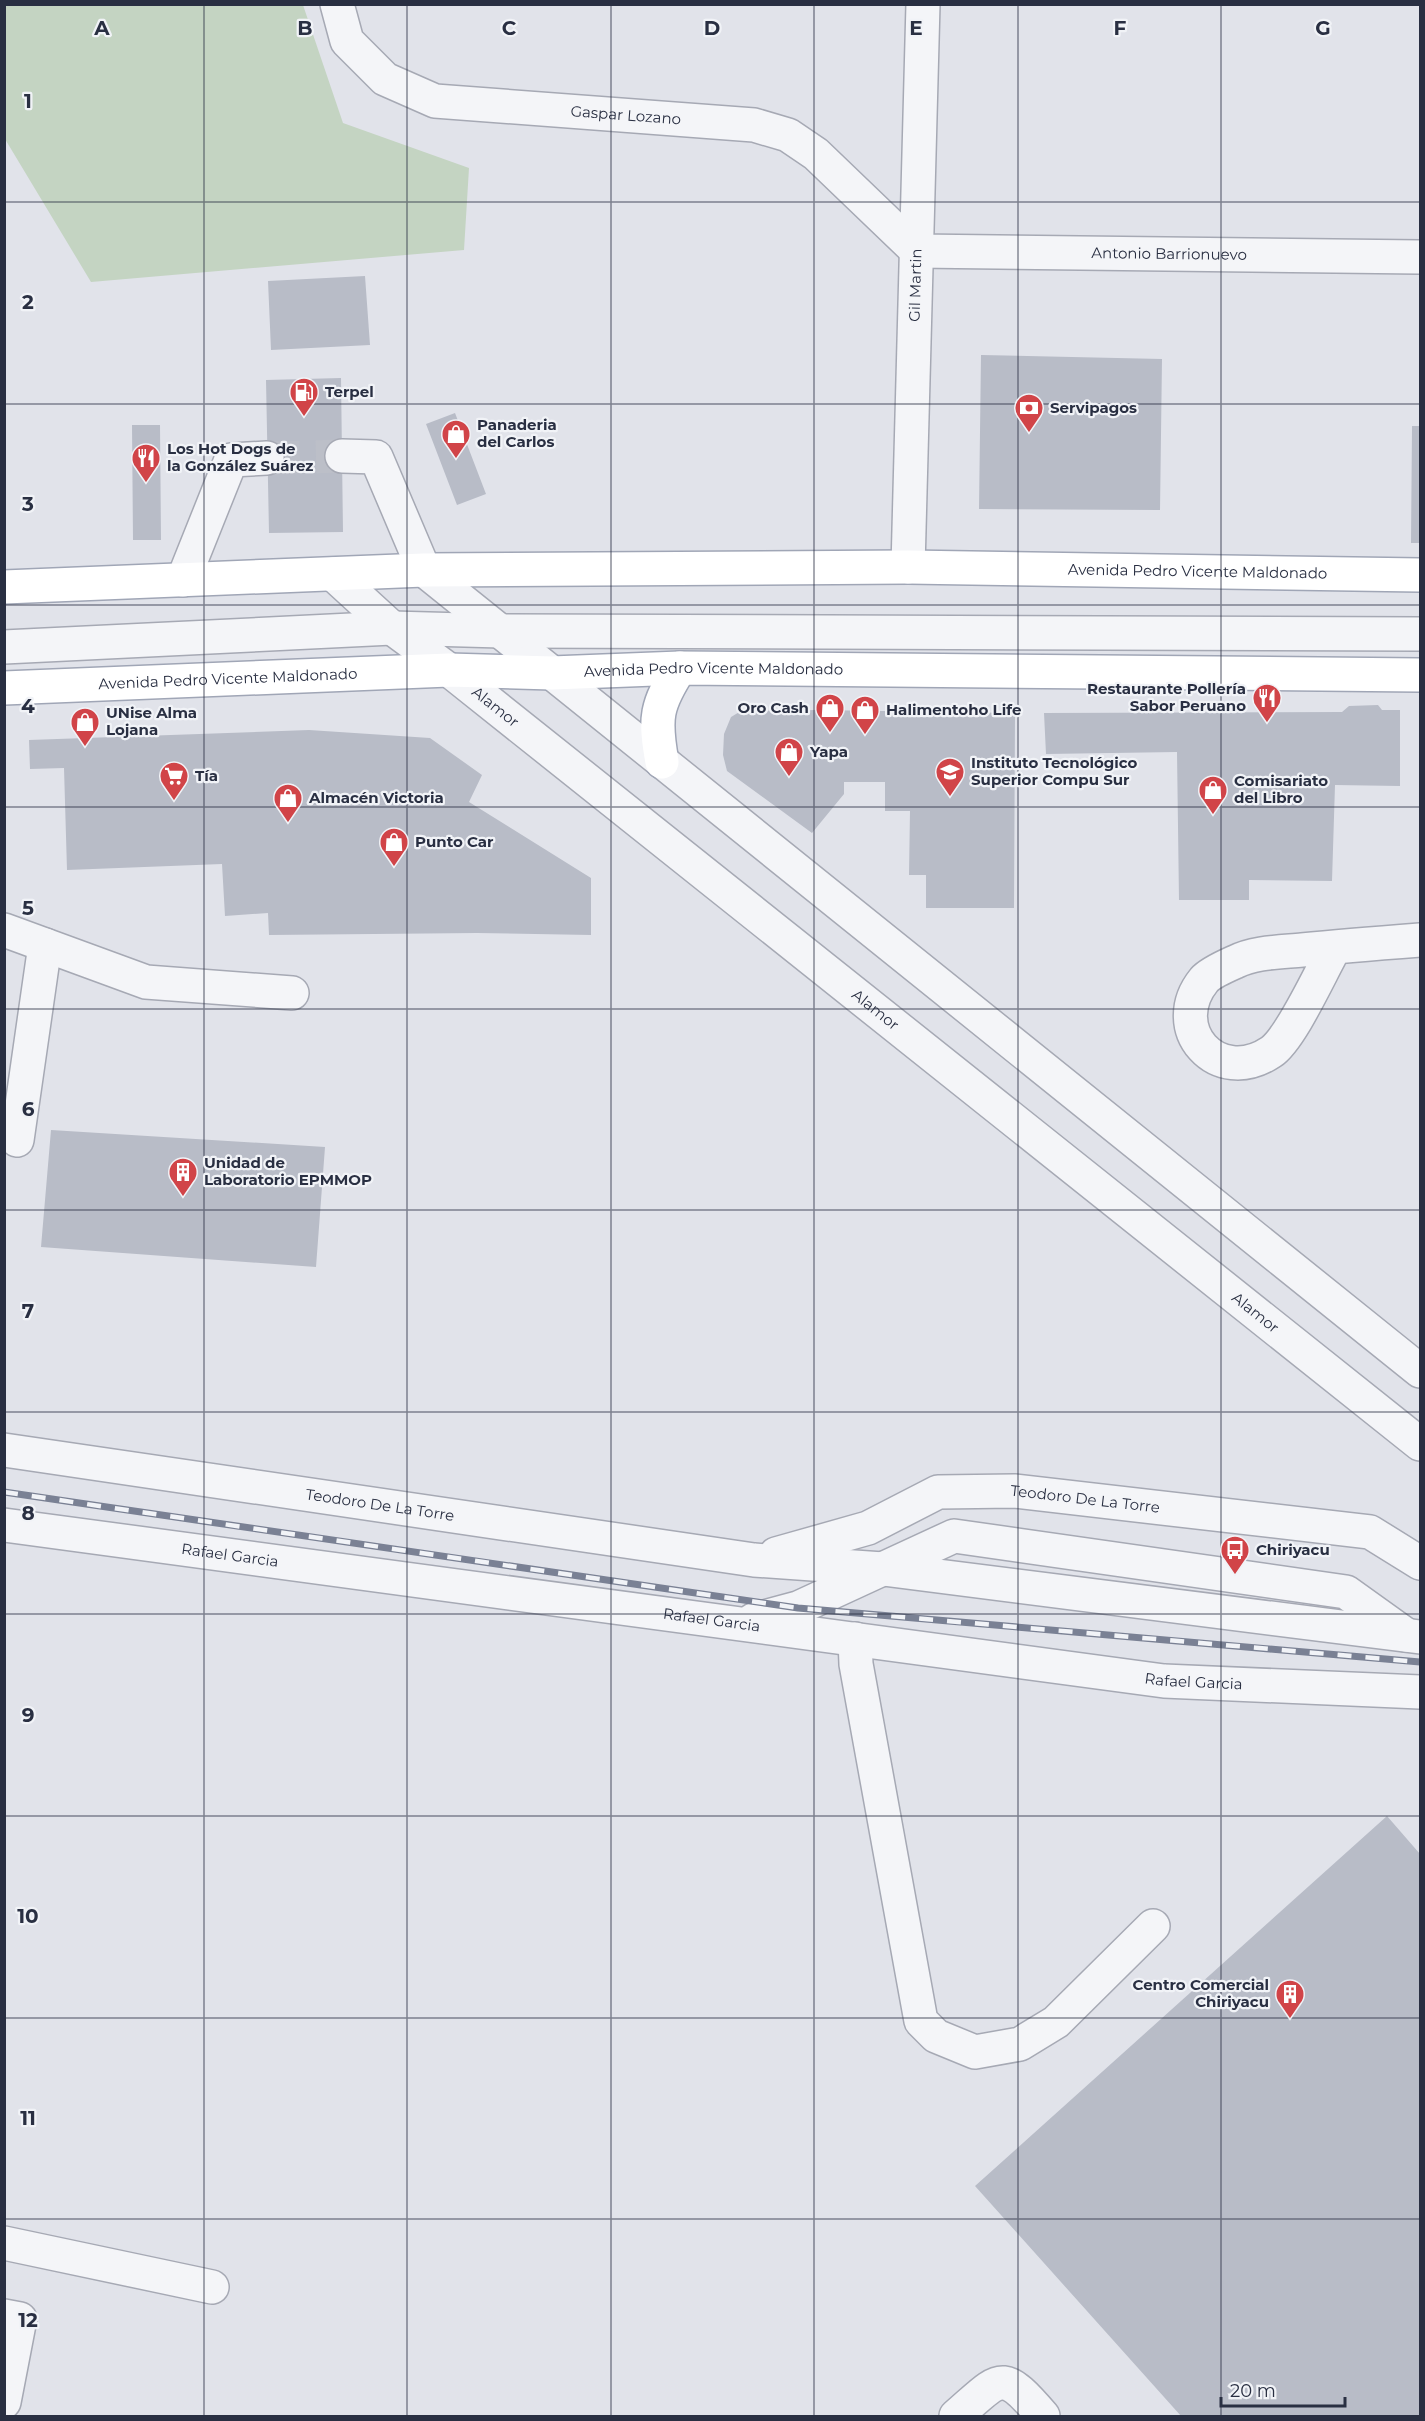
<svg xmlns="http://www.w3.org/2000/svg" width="1425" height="2421" font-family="Montserrat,sans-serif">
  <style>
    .green { fill: #c4d4c2 }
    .building { fill: #b8bcc7 }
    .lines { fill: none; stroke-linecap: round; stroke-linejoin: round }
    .minor-tunnel { stroke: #bcbfc8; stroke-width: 33; stroke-dasharray: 33 16; stroke-linecap: butt }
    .minor-casing { stroke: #a6a9b4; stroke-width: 36 }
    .major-casing { stroke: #a0a6b6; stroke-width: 36 }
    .minor { stroke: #f4f5f8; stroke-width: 33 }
    .major { stroke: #fff; stroke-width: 33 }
    .rail-casing { stroke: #7a8194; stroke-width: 7 }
    .rail { stroke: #f1f3f7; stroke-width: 4.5; stroke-dasharray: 14; stroke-linecap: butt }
    .grid { fill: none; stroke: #292f42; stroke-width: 1.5; stroke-opacity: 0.55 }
    .labels { text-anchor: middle; stroke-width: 4.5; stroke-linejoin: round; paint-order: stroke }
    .street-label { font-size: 15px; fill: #292f42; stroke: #f1f3f7 }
    .poi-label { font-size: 15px; font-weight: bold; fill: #292f42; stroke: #f1f3f7; text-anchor: start }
    .grid-label { font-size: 20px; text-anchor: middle; font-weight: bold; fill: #292f42; stroke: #f1f3f7; stroke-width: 4.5; stroke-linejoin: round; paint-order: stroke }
  </style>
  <rect width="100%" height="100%" fill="#e1e3ea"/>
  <path class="green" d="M5 4 303 5 343 123 469 168 464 250 91 282 5 139Z"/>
  <path class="building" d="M365 276 370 345 271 350 268 281Z
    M981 355 1162 359 1160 510 979 509Z
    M341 378 343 532 269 533 266 380Z
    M455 413 486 494 457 505 426 424Z
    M132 425H160L161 540H133Z
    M1412 426H1420V543H1411Z
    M1378 705 1382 710H1400V786L1335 785 1332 881 1249 880V900H1179L1177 752 1046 754 1044 713 1342 712 1349 706Z
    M817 710 1015 713 1014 908H926V875H909L910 811H885V782H844V794L812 833 727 771 723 755 724 734 731 717 741 711Z
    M309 730 430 738 482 775 469 802 591 878V935L477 933 269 935 268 913 225 916 222 864 67 870 64 768 30 769 29 740Z
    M51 1130 325 1147 316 1267 41 1247Z
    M1387 1816 1420 1854V2416H1181L975 2186Z"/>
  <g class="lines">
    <path class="minor-tunnel" d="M267 458 342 456"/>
    <g class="minor-casing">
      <g id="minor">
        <path id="s1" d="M337 4 347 41 385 79 435 101 754 125 788 135 816 154 917 251 1420 257"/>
        <path d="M342 456 376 457 424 570 1420 1371"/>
        <path id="s2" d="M908 567 923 4"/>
        <path id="s3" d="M333 574 392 628 449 670 1420 1444"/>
        <path d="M183 580 231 460 267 458"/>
        <path d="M4 647 392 628 501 631 1420 634"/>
        <path d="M4 930 146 982 292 993"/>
        <path d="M1335 947C1321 971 1291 1039 1271 1052 1217 1088 1165 1028 1204 980 1210 973 1226 966 1235 962 1254 952 1281 952 1302 950 1342 946 1381 943 1420 940"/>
        <path d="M17 1140 45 945"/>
        <path id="s4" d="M4 1450 754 1560 883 1569 1420 1637"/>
        <path id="s5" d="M4 1525 1164 1681 1420 1692"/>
        <path id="s6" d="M776 1554 868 1528 938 1492 1014 1491 1370 1532 1420 1563"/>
        <path d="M753 1620 798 1608 954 1536 1346 1592 1406 1635"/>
        <path d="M855 1639 856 1664 921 2021 936 2036 975 2052 1020 2044 1056 2022 1153 1926"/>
        <path d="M4 2243 212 2287"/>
        <path d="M4 2316 20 2319 4 2402"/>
        <path d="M956 2416C1001 2377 1001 2367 1043 2416"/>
      </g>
    </g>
    <g class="major-casing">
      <g id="major">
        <path id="s7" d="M4 587 424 570 908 567 1420 575"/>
        <path id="s8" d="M4 688 449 670 552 673 680 668 1420 675"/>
        <path d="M662 762C654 718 656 705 680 668"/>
      </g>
    </g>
    <use href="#minor" class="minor"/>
    <use href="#major" class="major"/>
    <g class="rail-casing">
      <path id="rail" d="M4 1492 798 1608 1420 1662"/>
    </g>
    <use href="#rail" class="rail"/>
  </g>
  <path class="grid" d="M204 4V2416M407 4V2416M611 4V2416M814 4V2416M1018 4V2416M1221 4V2416M4 202H1420M4 404H1420M4 605H1420M4 807H1420M4 1009H1420M4 1210H1420M4 1412H1420M4 1614H1420M4 1816H1420M4 2018H1420M4 2219H1420"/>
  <defs>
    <g id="fuel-pin" transform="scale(1.5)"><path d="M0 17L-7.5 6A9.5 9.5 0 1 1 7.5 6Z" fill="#d14448" stroke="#f1f3f7"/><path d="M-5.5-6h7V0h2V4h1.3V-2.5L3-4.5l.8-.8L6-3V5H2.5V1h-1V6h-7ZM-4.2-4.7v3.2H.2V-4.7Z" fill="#fff"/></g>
    <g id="bank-pin" transform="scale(1.5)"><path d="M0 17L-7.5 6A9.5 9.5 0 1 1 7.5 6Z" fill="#d14448" stroke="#f1f3f7"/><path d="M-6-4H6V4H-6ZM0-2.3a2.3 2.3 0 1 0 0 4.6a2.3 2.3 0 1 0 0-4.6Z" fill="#fff"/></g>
    <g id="shop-pin" transform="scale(1.5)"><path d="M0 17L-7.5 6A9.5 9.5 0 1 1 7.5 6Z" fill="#d14448" stroke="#f1f3f7"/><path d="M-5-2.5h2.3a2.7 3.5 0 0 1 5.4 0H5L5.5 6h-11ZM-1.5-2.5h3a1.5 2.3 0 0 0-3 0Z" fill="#fff"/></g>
    <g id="restaurant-pin" transform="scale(1.5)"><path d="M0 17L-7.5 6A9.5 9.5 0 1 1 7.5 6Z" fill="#d14448" stroke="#f1f3f7"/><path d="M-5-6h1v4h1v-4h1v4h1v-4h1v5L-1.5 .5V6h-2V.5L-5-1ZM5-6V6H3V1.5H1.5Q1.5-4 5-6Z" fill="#fff"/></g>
    <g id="university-pin" transform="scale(1.5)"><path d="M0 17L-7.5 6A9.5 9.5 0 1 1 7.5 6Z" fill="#d14448" stroke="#f1f3f7"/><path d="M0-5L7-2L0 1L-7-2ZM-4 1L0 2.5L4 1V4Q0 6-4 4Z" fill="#fff"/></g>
    <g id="supermarket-pin" transform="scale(1.5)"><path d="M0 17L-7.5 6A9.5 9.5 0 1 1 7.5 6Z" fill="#d14448" stroke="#f1f3f7"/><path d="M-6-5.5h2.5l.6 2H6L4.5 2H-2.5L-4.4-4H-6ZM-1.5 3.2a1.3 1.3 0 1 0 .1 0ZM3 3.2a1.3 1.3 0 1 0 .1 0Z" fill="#fff"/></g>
    <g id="building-pin" transform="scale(1.5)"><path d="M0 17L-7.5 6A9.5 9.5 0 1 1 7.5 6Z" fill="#d14448" stroke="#f1f3f7"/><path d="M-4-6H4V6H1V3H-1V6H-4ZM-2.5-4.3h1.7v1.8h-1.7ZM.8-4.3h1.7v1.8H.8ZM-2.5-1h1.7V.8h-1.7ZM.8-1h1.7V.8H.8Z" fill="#fff"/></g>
    <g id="bus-pin" transform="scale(1.5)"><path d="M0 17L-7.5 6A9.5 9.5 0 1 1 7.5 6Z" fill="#d14448" stroke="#f1f3f7"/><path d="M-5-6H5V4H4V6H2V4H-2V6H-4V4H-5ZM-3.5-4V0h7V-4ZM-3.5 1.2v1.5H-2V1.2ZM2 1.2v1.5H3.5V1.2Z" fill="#fff"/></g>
  </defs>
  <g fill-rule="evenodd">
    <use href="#fuel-pin" x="304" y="392"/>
    <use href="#bank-pin" x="1029" y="408"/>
    <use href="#shop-pin" x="456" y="434"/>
    <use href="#restaurant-pin" x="146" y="458"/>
    <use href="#restaurant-pin" x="1267" y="698"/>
    <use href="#shop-pin" x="830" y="708"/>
    <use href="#shop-pin" x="865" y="710"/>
    <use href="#shop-pin" x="85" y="722"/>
    <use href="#shop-pin" x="789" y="752"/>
    <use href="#university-pin" x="950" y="772"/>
    <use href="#supermarket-pin" x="174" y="776"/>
    <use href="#shop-pin" x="1213" y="790"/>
    <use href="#shop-pin" x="288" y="798"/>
    <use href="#shop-pin" x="394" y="842"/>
    <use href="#building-pin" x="183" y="1172"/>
    <use href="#bus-pin" x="1235" y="1550"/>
    <use href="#building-pin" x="1290" y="1994"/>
  </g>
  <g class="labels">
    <g class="street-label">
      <text dy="5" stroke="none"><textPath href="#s1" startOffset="338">Gaspar Lozano</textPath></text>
      <text dy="5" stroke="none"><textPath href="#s1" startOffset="928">Antonio Barrionuevo</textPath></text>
      <text dy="5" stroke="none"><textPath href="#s2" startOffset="282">Gil Martin</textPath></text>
      <text dy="5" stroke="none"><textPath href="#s7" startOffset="1194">Avenida Pedro Vicente Maldonado</textPath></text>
      <text dy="5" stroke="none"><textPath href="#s8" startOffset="710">Avenida Pedro Vicente Maldonado</textPath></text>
      <text dy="5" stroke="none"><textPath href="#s8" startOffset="224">Avenida Pedro Vicente Maldonado</textPath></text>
      <text dy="5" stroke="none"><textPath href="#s3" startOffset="210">Alamor</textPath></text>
      <text dy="5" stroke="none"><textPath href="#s3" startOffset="696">Alamor</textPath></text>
      <text dy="5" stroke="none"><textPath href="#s3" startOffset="1182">Alamor</textPath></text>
      <text dy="5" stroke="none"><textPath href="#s6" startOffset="322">Teodoro De La Torre</textPath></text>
      <text dy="5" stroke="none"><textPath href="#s4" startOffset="380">Teodoro De La Torre</textPath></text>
      <text dy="5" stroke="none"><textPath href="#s5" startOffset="228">Rafael Garcia</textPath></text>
      <text dy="5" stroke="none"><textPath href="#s5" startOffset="714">Rafael Garcia</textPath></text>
      <text dy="5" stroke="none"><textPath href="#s5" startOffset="1200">Rafael Garcia</textPath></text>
    </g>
    <g class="poi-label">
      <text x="325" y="397">Terpel</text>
      <text x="1050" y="413">Servipagos</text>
      <text x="477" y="430">Panaderia<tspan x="477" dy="17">del Carlos</tspan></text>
      <text x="167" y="454">Los Hot Dogs de<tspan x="167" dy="17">la González Suárez</tspan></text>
      <text x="1246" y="694" text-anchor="end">Restaurante Pollería<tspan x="1246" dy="17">Sabor Peruano</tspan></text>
      <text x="809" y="713" text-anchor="end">Oro Cash</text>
      <text x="886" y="715">Halimentoho Life</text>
      <text x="106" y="718">UNise Alma<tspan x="106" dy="17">Lojana</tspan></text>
      <text x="810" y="757">Yapa</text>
      <text x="971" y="768">Instituto Tecnológico<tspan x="971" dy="17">Superior Compu Sur</tspan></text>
      <text x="195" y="781">Tía</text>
      <text x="1234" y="786">Comisariato<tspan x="1234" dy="17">del Libro</tspan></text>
      <text x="309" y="803">Almacén Victoria</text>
      <text x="415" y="847">Punto Car</text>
      <text x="204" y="1168">Unidad de<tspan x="204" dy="17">Laboratorio EPMMOP</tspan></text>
      <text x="1256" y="1555">Chiriyacu</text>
      <text x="1269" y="1990" text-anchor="end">Centro Comercial<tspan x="1269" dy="17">Chiriyacu</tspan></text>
    </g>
  </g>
  <g class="grid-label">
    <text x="102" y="35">A</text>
    <text x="305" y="35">B</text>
    <text x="509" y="35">C</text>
    <text x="712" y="35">D</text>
    <text x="916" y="35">E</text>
    <text x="1120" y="35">F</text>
    <text x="1323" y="35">G</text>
    <text x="28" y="108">1</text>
    <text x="28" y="309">2</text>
    <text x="28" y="511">3</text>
    <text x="28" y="713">4</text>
    <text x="28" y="915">5</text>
    <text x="28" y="1116">6</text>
    <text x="28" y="1318">7</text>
    <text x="28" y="1520">8</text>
    <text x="28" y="1722">9</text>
    <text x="28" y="1923">10</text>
    <text x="28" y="2125">11</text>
    <text x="28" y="2327">12</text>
  </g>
  <rect width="1425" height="2421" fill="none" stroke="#292f42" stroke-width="12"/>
  <path d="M1221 2397v9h124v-9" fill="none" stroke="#292f42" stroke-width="3"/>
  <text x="1230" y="2397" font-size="18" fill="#292f42" stroke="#f1f3f7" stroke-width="4.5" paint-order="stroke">20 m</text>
</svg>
